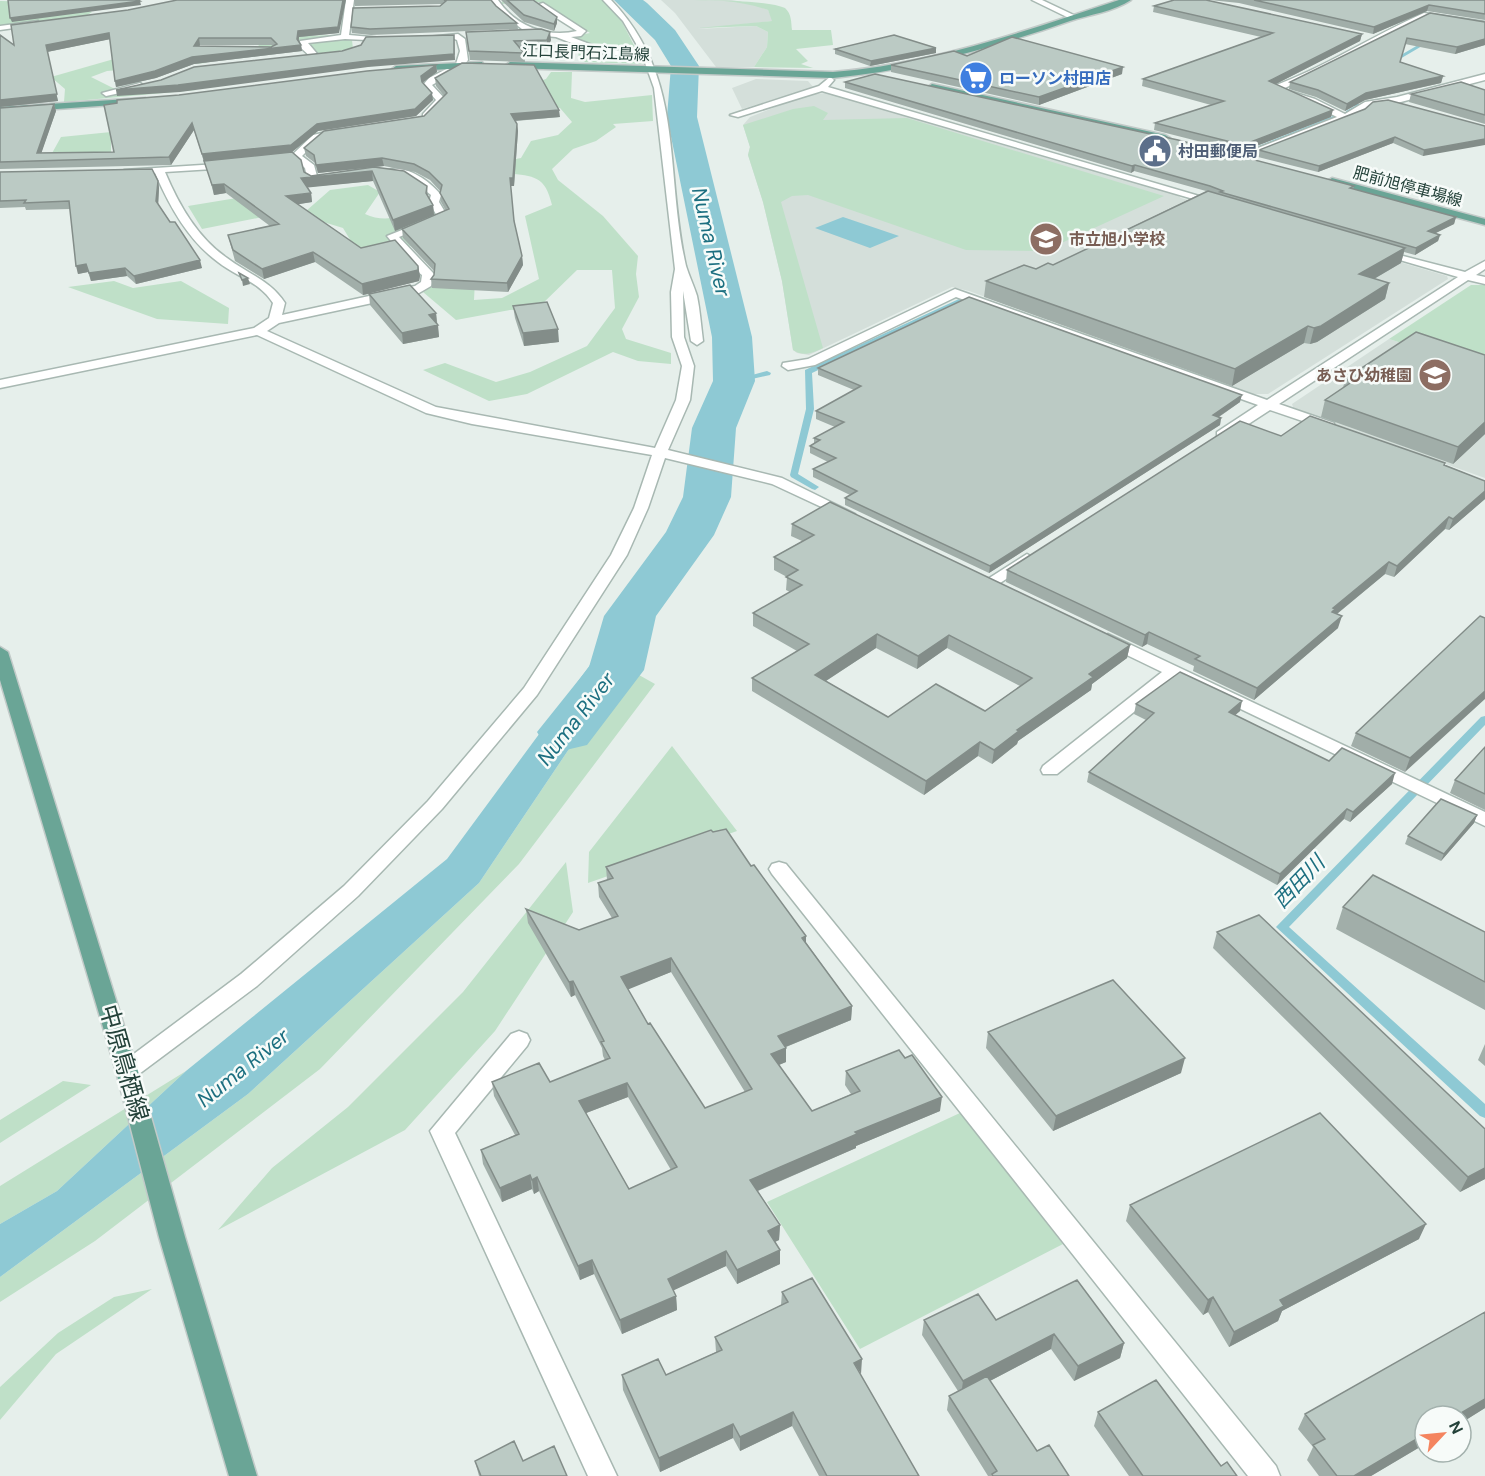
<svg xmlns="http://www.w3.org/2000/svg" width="1485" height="1476" font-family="'DM Sans','Noto Sans JP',sans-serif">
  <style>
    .built { fill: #d4dfda }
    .green { fill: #bfe0c8 }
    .water { fill: #8ec9d4 }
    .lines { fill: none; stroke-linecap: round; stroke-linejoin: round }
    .stream { fill: #8ec9d4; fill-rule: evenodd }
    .river { fill: #8ec9d4; fill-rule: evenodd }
    .minor-casing { stroke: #a8b8b2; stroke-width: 3 }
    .major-casing { stroke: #c2cac8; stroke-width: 3 }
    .minor { fill: #fff; fill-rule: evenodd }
    .major { fill: #6aa596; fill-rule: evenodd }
    .wall { fill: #a1aea9; fill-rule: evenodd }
    .shaded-wall { fill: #838d89 }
    .building { fill: #bbcac4; stroke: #838d89; stroke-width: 1.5; fill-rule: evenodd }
    .labels { text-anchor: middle; stroke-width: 5; stroke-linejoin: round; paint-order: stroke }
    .far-street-label { font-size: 16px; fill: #24423a; stroke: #f7fbf9 }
    .far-shop-label { font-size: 16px; font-weight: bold; fill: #366cbe; stroke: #f7fbf9; text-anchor: start }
    .far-service-label { font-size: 16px; font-weight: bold; fill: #4e5e75; stroke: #f7fbf9; text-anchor: start }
    .far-education-label { font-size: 16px; font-weight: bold; fill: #785e54; stroke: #f7fbf9; text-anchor: start }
    .water-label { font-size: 21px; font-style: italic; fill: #1c6f80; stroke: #f7fbf9 }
    .near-street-label { font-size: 24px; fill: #24423a; stroke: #f7fbf9 }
  </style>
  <rect width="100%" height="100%" fill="#e6efeb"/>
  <path class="built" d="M661 0H731L753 4 768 10 773 21 698 29 756 26 768 32 767 47 754 67H716L675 13Z
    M756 79 808 81 814 88 742 109 732 88Z
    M826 93 1175 193 1181 198 1447 276 1448 279 1268 394H1251L969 291 952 287 809 355 797 353 793 350 782 281 763 202 748 155 750 147 743 125 750 117 806 95Z
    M1389 339 1485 370V478L1294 410 1292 404Z"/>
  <path class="green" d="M503 0H602L621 20 639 55 601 49 569 37 590 33 539 2 501 4Z
    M683 0C707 0 766 0 785 8 792 14 791 23 792 30H831L833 45 796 49 808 61 801 64 813 68 754 67 767 47 768 32 756 26 698 28 772 21 768 10C740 0 712 0 683 0Z
    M0 1C31 2 63 2 92 12L86 16 0 26Z
    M336 35 338 40H352L353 49 318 54 308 44 258 48 260 40 266 37Z
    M149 49 214 53 206 63 107 71 91 77 119 91 187 86 197 90 64 102 65 89 51 77Z
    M584 49 642 60 644 64 580 62 578 52Z
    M551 72H572L571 98 585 102 652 95 653 121 613 124 616 127 596 141 573 149 552 169 558 180 603 216 638 256 636 274 639 297 622 329 626 339 671 353V364L638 361 613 352 527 394 489 401 423 370 445 363 496 382 530 372 587 346 615 308 612 270H577L538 308 510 310 456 320 423 292 439 282 475 280 474 300 502 298 539 279 525 216 552 205C545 174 532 176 503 173L501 162 521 158 531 141 558 135 572 122 560 108 544 106 530 84 546 79Z
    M814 106 828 113 823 120 907 118 1164 196 1044 251 966 250 808 195 792 196 781 202 823 348C812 353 804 357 793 350L782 281 763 202 748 155 750 147 743 125 793 109Z
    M111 132V155H51L61 137Z
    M368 185 380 192 365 214C395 229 429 200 458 216L422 244 360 256 343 228 307 217 306 211 330 190Z
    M255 195 268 216 202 229 188 206Z
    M114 281 133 288 181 281 229 308 228 324 157 319 68 287Z
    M1471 285H1485V370L1389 339Z
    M639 675 655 684 519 864 320 1069 95 1241 0 1302V1277L248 1094 479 883 569 749Z
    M672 746 737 831 588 883 589 852Z
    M566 862 573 912 495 1031 405 1130 218 1230 272 1168 348 1107 463 992Z
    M186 1071 57 1191 0 1224V1186Z
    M63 1081 91 1085 0 1143V1120Z
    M960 1113 1063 1244 860 1349 767 1202Z
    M152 1289 56 1354 0 1420V1387L58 1333 114 1297Z"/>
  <path class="water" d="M843 217 899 236 870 248 815 228Z
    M590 665 639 675 569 749 479 883 248 1094 0 1277V1224L57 1191 186 1071 447 859Z"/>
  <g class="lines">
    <path class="stream" d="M1430 38 1434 39 1393 63 1389 62Z
      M1343 97H1347L1362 106 1350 113H1346V111L1355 106 1343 99Z
      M1333 116 1338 117 1246 154 1241 153Z
      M959 299 964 300 812 373 814 409 798 474 819 487 815 490 812 489 791 477 790 475 806 409 805 370Z
      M767 371 771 373 770 375 734 383 730 381Z
      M1485 716V725L1289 927 1485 1104V1118L1480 1116 1276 927 1481 717Z"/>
    <path class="river" d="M614 0H643L647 3 675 30 699 66 697 117 752 337 755 381 736 428 731 497 714 535 656 616 644 670 587 745 566 750 545 745 537 732 589 667 604 616 666 532 683 497 692 428 713 381 712 337 667 117 671 66 655 40Z"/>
    <g class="minor-casing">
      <path id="minor" d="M346 0H354L349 35 393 39 389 41 345 39 308 43 319 56 312 58 301 48 300 41 341 35Z
        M490 0H498C515 26 547 38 577 31L536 5 543 3 586 31 581 36 571 37 600 48 642 54 623 21 603 0H611C686 78 664 170 686 266 689 276 694 286 697 296 700 310 701 326 703 341L697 345 691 341 683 291 684 337 694 366 690 400 668 450 782 478 855 514 848 518 843 517 772 484 665 458 648 508 627 555 537 695 442 809 358 896 257 986 135 1077 127 1080 119 1077 116 1071 119 1065 241 974 344 886 428 801 524 688 611 555 634 508 652 455 472 424 426 413 257 335 0 388V380L254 328 269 318 273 303C260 282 237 277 218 262 188 240 170 207 155 173L128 175 124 174V170L233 163V167L229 168 165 172C179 205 197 237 227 258 248 274 270 280 285 303L282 315 415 286 421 282 422 275 413 268 387 236 437 216 429 202 431 195 411 179 382 173C401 160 429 180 441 195L439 202 448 217 399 237 434 274 431 286 419 293 279 323 267 331 436 407 655 448 676 400 682 366 672 337 671 292 675 269 654 88 644 60 595 52 556 37 523 34 522 29 498 11Z
        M1032 0H1042L1078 17 1071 19Z
        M1424 13 1485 22V26L1428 17 1283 89 1315 99 1345 114 1365 102 1397 97 1485 74V80L1397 103 1371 106 1363 113 1246 159H1240V155L1337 117 1309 103 1271 91V87C1324 68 1372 36 1424 13Z
        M38 21 35 25 0 30V26Z
        M458 34 465 39 468 60 462 68 432 85 446 100 429 118H423V114L436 100 423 85 429 78 456 64 460 51 457 40C448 36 436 42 428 37Z
        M830 77 834 80 828 87 1223 203 1214 205 822 91 738 117 730 115 819 86Z
        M140 83 144 86 143 88 106 96 102 93Z
        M340 129 343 130V134L319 139 302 156 314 165 317 176H334V180L308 182 305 168 294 159 286 161 281 158 293 154 313 135Z
        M1376 249 1465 272 1485 261V269L1476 275 1485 277V284L1468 280 1279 404 1334 423V429L1329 430 1270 410 1227 438H1217V432L1258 405 956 297 815 365 788 370 782 366 783 363 808 359 955 289 1267 400 1458 277 1376 253Z
        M1027 554 1035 559 1032 562 997 585 991 587 983 582Z
        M1108 634 1485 812V826L1176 678 1057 774H1043L1041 770 1043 766 1162 672 1102 643 1100 639Z
        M779 862 786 864 1276 1466 1280 1476H1248L772 874 769 869 772 864Z
        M519 1031 527 1034 530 1040 527 1046 455 1133 617 1476H588L430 1131 511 1034Z"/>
    </g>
    <g class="major-casing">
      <path id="major" d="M1119 0H1131C1115 11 1089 15 1070 21 992 48 915 70 833 78L510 68 506 65 510 62 833 72C933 64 1025 31 1119 0Z
        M482 62 485 67 396 72 392 69 396 66Z
        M932 84 1165 135 1170 138 1165 141 929 89 928 87Z
        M145 98V102L142 103 0 113V107Z
        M1332 178 1485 219V225L1328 183 1327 181Z
        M0 647 8 652 138 1071 185 1237 257 1476H229L159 1237 116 1071 0 680Z"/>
    </g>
    <use href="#minor" class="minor"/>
    <use href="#major" class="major"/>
  </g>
  <path class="wall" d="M354 0H491L496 6 517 23 518 29 371 35 352 33 351 27 440 6 442 5 441 4 355 6Z
    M501 0H533L557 17V23L554 31 524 22Z
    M1210 0H1485V20L1427 11 1373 34 1239 3Z
    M1154 6 1362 34 1360 41 1276 84 1331 117 1241 152 1154 130 1155 123 1211 105 1142 86 1143 79 1261 37 1153 12Z
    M128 10 339 33 299 37V42L301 45 302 51 194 64 156 78 116 87 110 39 47 52 58 101 0 107V35L14 45ZM200 45H272L273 46 271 47 199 46Z
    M1430 13 1485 22V45L1455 54 1405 44 1400 62 1443 76 1441 83 1365 100 1345 111 1316 97 1289 89 1290 82Z
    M466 32 551 40 547 49 522 50 524 53 525 62 470 60Z
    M835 49 936 53 870 66 835 54Z
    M967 56 1122 74 1039 105 891 72V65Z
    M436 65 437 72 422 83 433 100 416 116 318 131 292 152 304 172 311 176 374 167 427 186 428 197 433 205 434 215 395 231 373 181 307 187 311 193 312 202 298 204 361 248 418 266 420 276 419 281 370 293 436 313 439 337 403 344 370 305 369 294 363 295 315 262 264 279 235 261 228 235 270 226 226 193 214 195 205 161 204 162 194 130 171 165 0 169V108L54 104 56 111 41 153 114 152 179 95Z
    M435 78 560 117 516 121 518 131 514 186H510L514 221 522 256 523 265 508 292 432 288 431 279 434 275V271L403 238 402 229 446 211 441 202V192L430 180 415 172 384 166 318 173 315 163 306 156 304 148 424 116 444 96 436 86Z
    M845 82 1354 186 1353 189 1456 217 1454 224 1435 233 1440 235 1438 241 1415 255 1404 252 1401 263 1374 279 1389 283 1385 299 1317 342 1310 344 1304 343 1232 386 984 297 986 281 1053 265 1206 191 1134 171 1131 173 845 88Z
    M1485 90V124L1409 102 1411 94Z
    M1485 126 1423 156 1393 143 1318 172 1258 157 1259 150Z
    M0 172 158 181 159 188 158 204 202 268 136 284 127 276 91 281 88 272 78 274 70 209 26 210 25 207 0 208Z
    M513 306 559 342 524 346 515 318Z
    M818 368 1240 402 1219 417 1221 418 1220 425 989 573 845 505V498L850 495 813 477V469L828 462 810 453V446L814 444V438L835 427 816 419V411L854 390 818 375Z
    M1345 379 1485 434 1453 464 1321 417 1325 400 1343 388Z
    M1281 436 1445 465 1485 481V499L1449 530 1445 529 1394 577 1385 574 1337 614 1338 628 1254 700 1193 671 1194 666 1147 644 1142 647 1006 582 1007 570Z
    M792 524 1130 645 1127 658 1092 684 1091 690 1018 741 1017 744 992 764 978 756 924 795 752 691V678L797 651 753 626V613L790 592 786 590 787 577 774 570V557L802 541 791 536ZM876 648 917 669 947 648 1020 686 985 711 888 717 826 681Z
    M1485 618 1405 772 1351 746 1356 733Z
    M1136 704 1240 711 1235 715 1329 761 1392 784 1350 822 1344 819 1277 885 1087 782 1089 772 1146 720 1134 714Z
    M1485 747V810L1450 793 1455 780Z
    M1477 815 1474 823 1441 861 1405 844 1408 836Z
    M713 832 751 866 852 1006 851 1020 786 1047V1062L779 1065 812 1111 851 1094 845 1085 846 1071 940 1111 856 1146V1148L758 1191 780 1225 779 1240 775 1242 780 1264 737 1284 726 1266 673 1290 676 1296 677 1310 622 1334 594 1274 580 1280 539 1191 534 1194 532 1189 502 1202 483 1164 481 1150 515 1135 494 1096 492 1082H550L605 1060 603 1056 602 1048 575 995 571 997 528 923 526 909 579 930 612 918 599 897 598 883 607 880 606 867ZM671 972 745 1092 705 1108 648 1024 627 989ZM628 1097 671 1170 629 1189 586 1113Z
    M1343 907 1485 932V1010L1336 929Z
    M1217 932 1485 1179 1460 1192 1213 948Z
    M988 1032 1181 1073 1053 1131 986 1048Z
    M1485 1044V1066L1478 1060Z
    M1130 1205 1419 1239 1282 1311 1278 1321 1229 1347 1208 1312 1203 1315 1126 1221Z
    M782 1292 860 1374 919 1476H819L792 1426 740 1451 733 1438 660 1472 623 1390 622 1375H666L716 1352 715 1337 781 1305Z
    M1485 1312V1408L1461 1423V1416L1425 1444 1371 1476H1319L1307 1460 1313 1447 1298 1429 1305 1414Z
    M924 1320H996L1124 1343 1120 1358 1074 1381 1051 1349 990 1381 1037 1451 1069 1476H988L947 1410 949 1396 958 1391 922 1335Z
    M1098 1412 1221 1466 1237 1476H1129L1094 1426Z
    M475 1461H523L567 1476H479Z"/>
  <path class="shaded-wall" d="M343 0H346L339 33 299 37 298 45H301L302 51 194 64 156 78 116 87 115 81 192 57 298 45 297 39 298 31Z
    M140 1 141 5 12 22 10 18Z
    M1429 5 1427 11 1373 34 1374 27Z
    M557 17V23L554 31V24Z
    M550 32 551 40 547 49V40Z
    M109 33 111 39 47 52 58 101 0 107V100L46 45Z
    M1362 34 1360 41 1268 88 1269 81Z
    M454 35 455 60 368 67 180 92 117 96 116 90Z
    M199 38 200 45 195 53 194 46Z
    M1485 39V45L1455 54 1457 47Z
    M936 48V53L870 66 871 61Z
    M436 65 437 72 422 83 421 76Z
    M1123 67 1122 74 1039 105V97Z
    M1443 76 1441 83 1365 100 1345 111 1347 104 1366 93Z
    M432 93 433 100 416 116 318 131 292 152 204 162 202 154Z
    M54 104 56 111 39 160 37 153Z
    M559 110 560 117 511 121V114Z
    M1333 110 1331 117 1241 152 1243 145Z
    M192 123 194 130 171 165 169 157Z
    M517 124 518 131 514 186H510V178Z
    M1395 137 1393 143 1318 172 1319 166Z
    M1485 139V145L1423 156 1424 150Z
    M382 158 384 166 318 173 316 165Z
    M1135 165 1134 171 1131 173 1132 166Z
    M372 171 373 181 303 188 301 178Z
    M158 181 159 188 158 208 156 201Z
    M224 184 226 193 214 195 212 185Z
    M311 193 312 202 288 206 286 196Z
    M433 205 434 215 395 231 393 220Z
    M1456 217 1454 224 1426 238 1428 231Z
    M1440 235 1438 241 1415 255 1416 248Z
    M1405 248 1401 263 1355 290 1359 274Z
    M313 252 315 262 264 279 262 269Z
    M522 256 523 265 508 292 507 283Z
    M200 260 202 268 136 284 134 276Z
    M86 264 88 272 78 274 76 266Z
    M418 266 420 276 419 281 363 295 362 284Z
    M125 268 127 276 91 281 89 273Z
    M248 278 250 284 243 286 242 280Z
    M1389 283 1385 299 1317 342 1310 344 1314 328Z
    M436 313 437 325 429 315Z
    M438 325 439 337 403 344 402 333Z
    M1308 326 1304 343 1232 386 1235 369Z
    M558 329 559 342 524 346 523 333Z
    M1242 395 1240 402 1211 422 1213 415Z
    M1221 418 1220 425 989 573 990 566Z
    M1485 422V434L1453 464 1458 447Z
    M1485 491V499L1449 530 1453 519Z
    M1449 517 1445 529 1394 577 1397 566Z
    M1389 562 1385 574 1333 617 1332 621 1333 608Z
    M1342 616 1338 628 1254 700 1257 688Z
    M1149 632 1147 644 1142 647 1145 635Z
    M877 634 876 648 815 688V675Z
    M949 635 947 648 917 669 918 656Z
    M1130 645 1127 658 1092 684 1091 690 1018 741 1017 744 992 764 994 750 1017 730 1089 674Z
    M1485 691V699L1405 772 1410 758Z
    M1242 701 1240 711 1227 722 1229 712Z
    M980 742 978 756 924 795 926 781Z
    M1395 773 1392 784 1350 822 1353 812Z
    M1347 809 1344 819 1277 885 1280 874Z
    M1477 815 1474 823 1441 861 1444 854Z
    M806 936V951L802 938Z
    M671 958V972L622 992 621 977Z
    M573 981 575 995 571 997 569 982Z
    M852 1006 851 1020 778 1050V1036Z
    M786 1048V1062L771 1068V1054Z
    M1185 1058 1181 1073 1053 1131 1056 1116Z
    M627 1083 628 1097 581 1115 579 1101Z
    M942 1097 940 1111 856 1146V1148L750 1194V1180L855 1132Z
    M1485 1168V1179L1460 1192 1468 1177Z
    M530 1175 532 1189 502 1202 500 1188Z
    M537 1177 539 1191 534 1194 532 1180Z
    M1426 1224 1419 1239 1282 1311 1278 1321 1229 1347 1234 1332 1280 1300Z
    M780 1225 779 1240 768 1245V1231Z
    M780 1250V1264L737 1284V1270Z
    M726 1251V1266L668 1293V1279Z
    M592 1260 594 1274 580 1280 578 1266Z
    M676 1296 677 1310 622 1334 620 1320Z
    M1213 1297 1208 1312 1203 1315 1208 1300Z
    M1054 1334 1051 1349 961 1396 963 1381Z
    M1124 1343 1120 1358 1074 1381 1078 1366Z
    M862 1359 861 1374 854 1363Z
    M1485 1399V1408L1461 1423V1416H1456Z
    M793 1412 792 1426 740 1451V1437Z
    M733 1424V1438L660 1472 659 1458Z
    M1425 1434V1444L1371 1476H1354Z"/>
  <path class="building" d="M8 0H138L140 1 10 18Z
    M177 0H343L338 27 298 31 297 39 301 45 192 57 155 71 115 81 109 33 46 45 57 94 0 100V35L14 45 11 25 128 10ZM199 38H271L277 44 271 47 194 46Z
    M444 0H491L496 6 517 23 370 29 351 27 353 8 440 6 446 1Z
    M507 0H533L557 17 554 24 524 15Z
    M1174 0H1206L1362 34 1269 81 1333 110 1243 145 1155 123 1224 101 1143 79 1273 33 1154 6Z
    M1254 0H1485V14L1429 5 1374 27Z
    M1430 13 1485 22V39L1457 47 1407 38 1400 62 1443 76 1366 93 1347 104 1318 90 1290 82Z
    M541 29 550 32 547 40 514 41 524 53 469 51 466 32Z
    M454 35V54L367 61 178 85 116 90 161 80 194 67 342 51 361 45 366 37Z
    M894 35 936 48 871 61 835 49Z
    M1012 37 1123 67 1039 97 891 65 954 51 967 56Z
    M462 63 534 65 559 110 511 114 517 124 513 178H510L514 221 522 256 507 283 431 279 434 275 435 264 402 229 449 209 440 193 442 185 429 172 414 164 382 158 316 165 314 155 304 148 324 131 424 116 447 93 435 78Z
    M436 65 421 76 422 82 432 93 415 109 317 124 291 145 202 154 192 123 169 157 0 162V108L54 104 37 153 114 152 104 105 117 103V100L179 95 367 71Z
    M875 74 1178 140 1354 186 1350 188 1456 217 1428 231 1440 235 1416 248 1220 192 1223 191 1210 186 1135 165 1132 166 845 82Z
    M1461 82 1485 90V115L1411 94Z
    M1388 100 1485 126V139L1424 150 1395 137 1319 166 1259 150 1365 109 1373 102Z
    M292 152 301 160 304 172 311 176 374 167 404 171 427 186 426 193 433 205 393 220 372 171 301 178 311 193 286 196 361 248 395 240 418 266V270L362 284 313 252 262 269 233 250 228 235 279 224 224 184 212 185 204 161Z
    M152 169 158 181 156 201 170 222H175L200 260 134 276 125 268 89 273 86 264 76 266 69 201 24 203 26 200 0 201V172Z
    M1208 191 1405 248 1359 274 1389 283 1321 326 1314 328 1308 326 1235 369 986 281 1024 265 1036 269 1048 263 1053 265Z
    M239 273 248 278 242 280Z
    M410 285 436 313 429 315 438 325 402 333 369 294Z
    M969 297 1242 395 1213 415 1221 418 990 566 845 498 857 491 813 469 836 458 810 446 820 440 814 438 844 422 816 411 861 386 818 368Z
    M547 302 558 329 523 333 513 306Z
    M1416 332 1485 355V422L1458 447 1325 400 1353 381 1345 379Z
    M1310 416 1445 463 1444 465 1485 481V491L1453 519 1449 517 1397 566 1389 562 1333 608 1335 609 1332 612 1342 616 1257 688 1195 659 1200 656 1149 632 1145 635 1007 570 1240 421 1281 436Z
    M830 502 1130 645 1089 674 1093 677 1017 730 1019 731 994 750 980 742 926 781 752 678 809 644 753 613 802 585 786 577 798 570 774 557 814 535 792 524ZM877 634 918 656 949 635 1032 678 985 711 936 684 888 717 815 675Z
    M1480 616 1485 618V691L1410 758 1356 733Z
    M1180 672 1242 701 1229 712 1329 761 1342 748 1395 773 1353 812 1347 809 1280 874 1089 772 1154 713 1136 704Z
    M1485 747V794L1455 780Z
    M1441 799 1477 815 1444 854 1408 836Z
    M726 829 751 866 754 865 806 936 802 938 852 1006 778 1036 786 1048 771 1054 812 1111 860 1091 846 1071 899 1050 905 1058 912 1055 942 1097 855 1132 857 1134 750 1180 780 1225 768 1231 780 1250 737 1270 726 1251 668 1279 676 1296 620 1320 592 1260 578 1266 537 1177 532 1180 530 1175 500 1188 481 1150 519 1134 492 1082 539 1063 550 1082 610 1058 601 1042 604 1041 573 981 569 982 526 909 579 930 618 916 598 883 613 878 606 867 711 830 713 832ZM671 958 752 1089 705 1108 650 1023 648 1024 621 977ZM627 1083 677 1167 629 1189 579 1101Z
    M1373 875 1485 932V982L1343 907Z
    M1259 915 1485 1129V1168L1468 1177 1217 932Z
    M1113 980 1185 1058 1056 1116 988 1032Z
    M1320 1113 1426 1224 1280 1300 1284 1306 1234 1332 1213 1297 1208 1300 1130 1205Z
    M812 1278 862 1359 854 1363 919 1476H827L793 1412 740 1437 733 1424 659 1458 622 1375 658 1359 666 1375 722 1350 715 1337 788 1302 782 1292Z
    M1077 1280 1124 1343 1078 1366 1054 1334 963 1381 924 1320 978 1294 996 1320Z
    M1485 1312V1399L1456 1416H1425V1434L1354 1476H1337L1313 1445 1325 1439 1305 1414Z
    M987 1376 1037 1451 1049 1445 1069 1476H993L992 1474 997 1471 949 1396Z
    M1156 1380 1221 1466 1227 1462 1237 1476H1143L1098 1412Z
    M514 1441 523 1461 554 1446 567 1476H481L475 1461Z"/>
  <defs>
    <g id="supermarket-disc" transform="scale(1.725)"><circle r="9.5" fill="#3f7fe0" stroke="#f7fbf9"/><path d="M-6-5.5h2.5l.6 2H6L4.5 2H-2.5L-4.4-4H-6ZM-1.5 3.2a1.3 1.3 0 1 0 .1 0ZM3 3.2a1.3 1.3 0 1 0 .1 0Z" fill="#fff"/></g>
    <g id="civic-disc" transform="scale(1.725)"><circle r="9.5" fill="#5c6f8a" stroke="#f7fbf9"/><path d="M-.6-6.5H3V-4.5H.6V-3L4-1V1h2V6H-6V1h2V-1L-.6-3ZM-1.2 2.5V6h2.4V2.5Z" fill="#fff"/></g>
    <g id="school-disc" transform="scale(1.725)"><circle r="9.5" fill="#8d6e63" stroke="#f7fbf9"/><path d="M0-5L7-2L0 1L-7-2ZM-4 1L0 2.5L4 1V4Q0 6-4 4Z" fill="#fff"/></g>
  </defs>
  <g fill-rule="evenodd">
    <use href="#supermarket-disc" x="976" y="78"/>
    <use href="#civic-disc" x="1155" y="151"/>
    <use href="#school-disc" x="1046" y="239"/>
    <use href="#school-disc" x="1435" y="375"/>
  </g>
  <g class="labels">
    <g class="far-street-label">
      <text transform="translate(586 52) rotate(2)" y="6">江口長門石江島線</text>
      <text transform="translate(1408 186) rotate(15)" y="6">肥前旭停車場線</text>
    </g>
    <g class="far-shop-label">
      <text x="999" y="84">ローソン村田店</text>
    </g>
    <g class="far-service-label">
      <text x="1178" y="157">村田郵便局</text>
    </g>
    <g class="far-education-label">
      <text x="1069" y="245">市立旭小学校</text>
      <text x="1412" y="381" text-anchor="end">あさひ幼稚園</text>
    </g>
    <g class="water-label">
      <text transform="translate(711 242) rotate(77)" y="7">Numa River</text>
      <text transform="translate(576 719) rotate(-52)" y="7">Numa River</text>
      <text transform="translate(1299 882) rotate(-46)" y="7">西田川</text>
      <text transform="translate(243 1068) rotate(-39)" y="7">Numa River</text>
    </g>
    <g class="near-street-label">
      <text transform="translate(124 1063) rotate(74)" y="8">中原鳥栖線</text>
    </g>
  </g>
  <g transform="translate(1443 1434) rotate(64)"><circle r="28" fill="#f7fbf9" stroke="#a3b1ad" stroke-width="1.5"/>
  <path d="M0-4.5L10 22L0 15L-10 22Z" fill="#f4845f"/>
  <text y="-9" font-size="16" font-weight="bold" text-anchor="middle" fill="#24423a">N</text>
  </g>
</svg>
